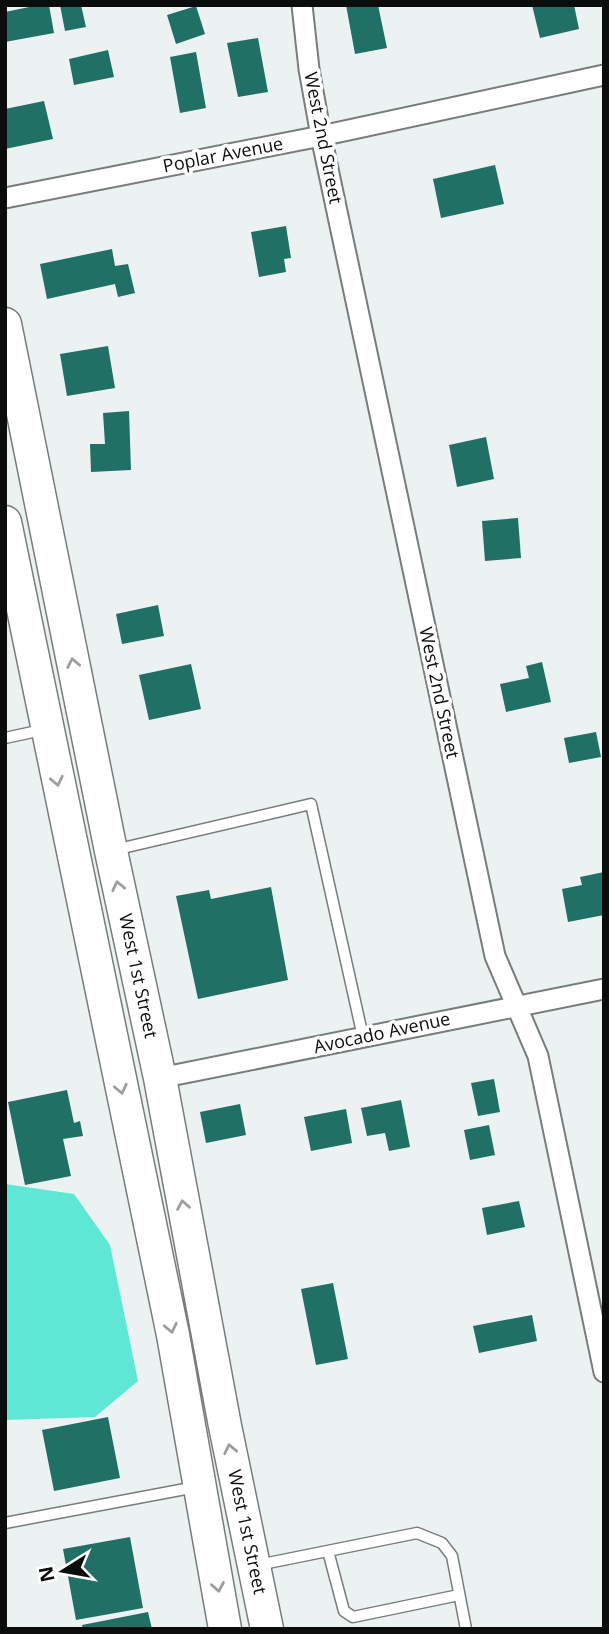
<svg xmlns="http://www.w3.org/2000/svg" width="609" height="1634" font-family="'Open Sans',sans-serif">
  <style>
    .green { fill: #5fe7d6 }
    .building { fill: #207066 }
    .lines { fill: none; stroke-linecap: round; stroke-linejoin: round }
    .lane-casing { stroke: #787d7c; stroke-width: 13 }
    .street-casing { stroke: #787d7c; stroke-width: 23 }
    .primary-casing { stroke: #787d7c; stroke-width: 35 }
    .lane { stroke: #fff; stroke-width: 10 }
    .street { stroke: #fff; stroke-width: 19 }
    .primary { stroke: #fff; stroke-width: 32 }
    .oneway { stroke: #9d9e9e }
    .labels { text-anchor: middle; stroke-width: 7; stroke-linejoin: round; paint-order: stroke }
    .street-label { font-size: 18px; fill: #0b0d0c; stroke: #fff }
  </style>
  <rect width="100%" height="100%" fill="#ecf2f1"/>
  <path class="green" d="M5 1184 74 1194 110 1245 138 1381 95 1417 5 1420Z"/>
  <path class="building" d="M39 5H49L54 33 5 42V12Z
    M60 5H81L86 27 65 31Z
    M346 5H378L387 48 355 54Z
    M532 5H574L579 29 540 38Z
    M196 6 205 34 176 44 167 15Z
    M258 38 268 92 238 97 227 43Z
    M108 50 114 77 74 85 69 59Z
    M196 52 206 108 180 113 170 57Z
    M44 101 53 139 5 149V109Z
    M495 165 504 204 441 218 433 179Z
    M286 226 291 258 284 259 286 272 259 277 251 232Z
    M112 249 115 266 128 264 135 293 118 297 115 284 47 299 40 264Z
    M108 346 115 388 67 396 60 354Z
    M129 411 131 470 91 472 90 444H105L103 413Z
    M486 437 494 479 457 487 449 445Z
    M518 518 521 558 485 561 482 521Z
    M158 605 164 636 122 644 116 614Z
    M542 662 551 702 506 712 500 684 529 678 526 666Z
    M191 664 201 709 149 720 139 675Z
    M596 732 601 757 569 763 564 738Z
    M604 872V915L568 922 562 889 582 885 580 877Z
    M271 887 288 980 198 999 176 896 209 890 211 899Z
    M494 1079 500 1112 478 1116 471 1083Z
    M67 1090 74 1123 80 1121 83 1136 63 1139 71 1176 25 1185 8 1102Z
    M401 1100 410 1147 389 1151 385 1133 367 1136 361 1108Z
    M240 1104 246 1135 206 1143 200 1112Z
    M346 1109 352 1143 311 1151 304 1117Z
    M489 1125 495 1155 470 1160 464 1130Z
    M519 1201 525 1227 487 1235 482 1208Z
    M333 1283 348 1359 316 1365 301 1289Z
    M532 1315 537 1341 479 1353 473 1326Z
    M108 1417 120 1478 54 1491 42 1430Z
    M130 1537 143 1608 76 1620 63 1549Z
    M148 1612 152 1629H83L82 1625Z"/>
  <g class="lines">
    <g class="lane-casing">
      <path id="lane" d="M5 738 42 730
        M114 850 311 804 363 1037
        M5 1523 196 1487
        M328 1551 344 1611 353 1617 459 1595
        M258 1565 417 1533 442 1543 452 1556 466 1629"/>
    </g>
    <g class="street-casing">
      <path id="street" d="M302 5 309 69 321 136 495 956 538 1056 604 1372
        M5 198 321 136 604 75
        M160 1078 604 989"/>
    </g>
    <g class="primary-casing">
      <path id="primary" d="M5 324 111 851 160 1078 225 1426 267 1629
        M5 522 173 1335 225 1629"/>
    </g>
    <use href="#lane" class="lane"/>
    <use href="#street" class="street"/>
    <use href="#primary" class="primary"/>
  </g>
  <defs><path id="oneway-chevron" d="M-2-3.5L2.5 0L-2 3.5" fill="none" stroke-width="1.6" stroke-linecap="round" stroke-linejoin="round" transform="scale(1.75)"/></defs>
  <g class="oneway">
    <use href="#oneway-chevron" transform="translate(73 663) rotate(-101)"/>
    <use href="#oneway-chevron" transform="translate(57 781) rotate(78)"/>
    <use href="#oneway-chevron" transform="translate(118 886) rotate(-102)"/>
    <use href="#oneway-chevron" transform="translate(121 1089) rotate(78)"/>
    <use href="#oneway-chevron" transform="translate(183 1205) rotate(-100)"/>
    <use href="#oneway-chevron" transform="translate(171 1328) rotate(78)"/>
    <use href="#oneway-chevron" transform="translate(230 1449) rotate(-102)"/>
    <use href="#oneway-chevron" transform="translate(218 1587) rotate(80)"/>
  </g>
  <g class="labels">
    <g class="street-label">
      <text transform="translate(323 138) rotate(79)" y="6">West 2nd Street</text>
      <text transform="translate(223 155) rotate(-11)" y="6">Poplar Avenue</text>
      <text transform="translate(439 693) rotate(78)" y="6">West 2nd Street</text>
      <text transform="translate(138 976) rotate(78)" y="6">West 1st Street</text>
      <text transform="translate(382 1033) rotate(-12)" y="6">Avocado Avenue</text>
      <text transform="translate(247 1532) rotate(78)" y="6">West 1st Street</text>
    </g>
  </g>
  <rect width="609" height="1634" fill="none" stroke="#0b0d0c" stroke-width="14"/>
  <g transform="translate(63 1571) rotate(259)" stroke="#ffffff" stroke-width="5" paint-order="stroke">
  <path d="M0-5L12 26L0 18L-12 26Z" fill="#0b0d0c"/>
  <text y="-10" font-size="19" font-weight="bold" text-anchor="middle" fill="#0b0d0c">N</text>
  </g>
</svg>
